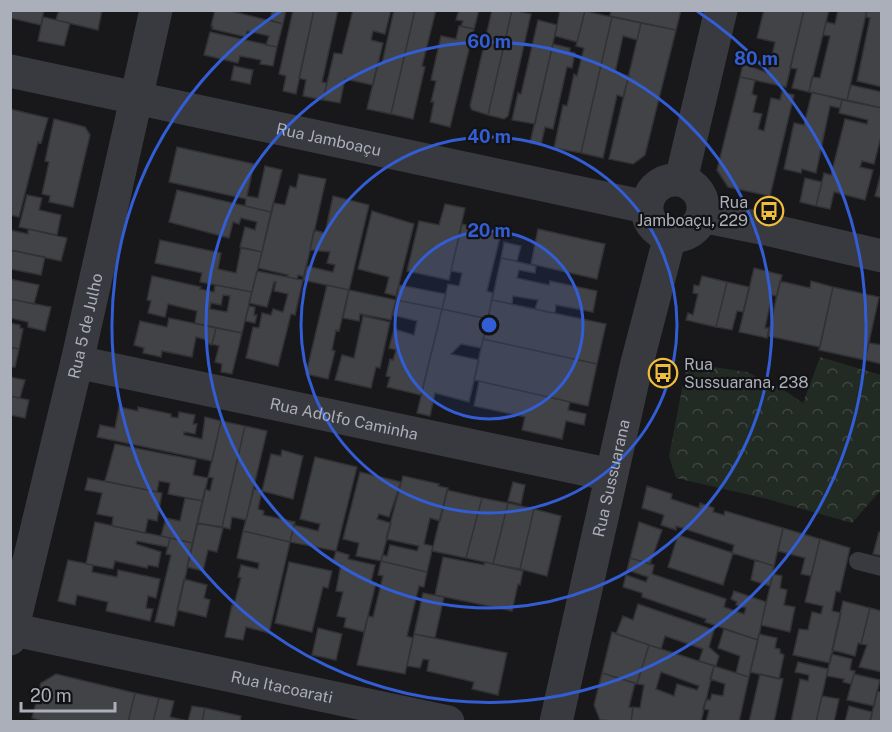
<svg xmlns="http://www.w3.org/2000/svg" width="892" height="732" font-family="'Public Sans',sans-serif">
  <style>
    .forest { fill: url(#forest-crowns) }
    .building { fill: #424347; stroke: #323236; stroke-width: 1.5; fill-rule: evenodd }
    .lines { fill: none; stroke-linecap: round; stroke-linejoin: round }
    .service { stroke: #393a3f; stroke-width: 18 }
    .minor { stroke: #393a3f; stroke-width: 33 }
    .tertiary { stroke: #393a3f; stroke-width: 33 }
    .ring { fill: none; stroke: #325dd4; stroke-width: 3 }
    .labels { text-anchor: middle; stroke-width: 4.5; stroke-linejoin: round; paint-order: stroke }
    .street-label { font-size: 16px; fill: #abafba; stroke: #131315 }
    .poi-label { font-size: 16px; fill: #abafba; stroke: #131315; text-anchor: end }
    .centre { fill: #325dd4; stroke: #131315; stroke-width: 3 }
    .ring-label { font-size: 18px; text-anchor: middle; font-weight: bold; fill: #325dd4; stroke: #131315; stroke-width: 4.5; stroke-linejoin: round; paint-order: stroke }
  </style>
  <defs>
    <pattern id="forest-crowns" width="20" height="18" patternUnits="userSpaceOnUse" patternTransform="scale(1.5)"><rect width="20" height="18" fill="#222a24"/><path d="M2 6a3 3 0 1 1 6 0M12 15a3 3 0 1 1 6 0" fill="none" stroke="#3f4642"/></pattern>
  </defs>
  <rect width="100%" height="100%" fill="#18181a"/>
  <path class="forest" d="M820 357 881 375V490L852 523 767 499 676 478 669 456 687 363 747 372 784 390 803 403Z"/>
  <path class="building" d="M10 10H44L41 25 10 18Z
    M59 10H102L98 30 56 20Z
    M215 10H227L283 24 277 47 266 45 269 36 247 31 246 37 212 29 213 26H211Z
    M269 10H286L283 24 270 20 272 11Z
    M293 10H314L296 94 283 91 286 76 279 74Z
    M314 10H338L322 82 327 83 323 100 303 96 306 80 299 78Z
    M353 10H391L385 34 373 31 371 40 383 43 373 85 345 79 340 103 323 100 334 53 342 54Z
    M394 10H415L391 114 367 109 378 62 382 63Z
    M415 10H436L422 66 425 67 413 119 391 114Z
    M459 10H479L474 29 461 26 463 21 456 20Z
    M492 10H512L488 115 472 110 470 106Z
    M512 10 531 14 508 116 504 119 488 115Z
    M560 10 585 11 577 42 555 36Z
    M611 10H681L676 30 610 16Z
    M764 10H804L786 87 740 77 743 64 768 73 775 42 757 38Z
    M804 10H829L809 92 792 88 797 69 790 68Z
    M838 10H867L847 100 809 92 812 77 820 78 830 36 823 35 826 22 835 24Z
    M867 10H882V87L857 81 870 18 866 17Z
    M585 11 612 17 581 153 554 148 563 105 567 106 574 74 577 76 584 48 576 46Z
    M43 17 70 23 64 46 38 41Z
    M612 17 641 23 637 40 623 36 615 73 629 76 623 97 617 95 603 158 581 153Z
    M538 20 557 25 535 124 512 120 518 93 521 94Z
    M641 23 676 30 645 155 633 164 609 159Z
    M459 26 474 29 450 127 430 122 434 102H431L436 81 431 80 441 36 456 39Z
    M210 32 277 47 273 66 260 64 261 60 240 56 238 63 204 55Z
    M553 44 570 48V52L575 53 572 68 567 67 553 129 545 127 541 145 530 143Z
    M234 66 253 70 250 84 231 80Z
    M740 77 755 80 752 94 757 96 753 112 762 114 758 129 764 131 771 98 780 100 782 92 794 95 770 196 728 187 717 170Z
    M851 85 882 92V108L847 100Z
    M812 92 842 100 840 108 830 106 816 173 802 169 801 173 784 169 794 123 804 125Z
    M842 100 882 108V133L874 164 862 161 860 167 873 170 865 200 834 192 830 209 816 206 824 173 831 175 845 119 867 124 868 120 839 113Z
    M10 109 48 118 41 143 38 142 19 217 10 215Z
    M54 119 85 127 90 135 73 207 49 202 50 196 42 194 49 162 45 161Z
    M177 147 254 164 247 196 258 198 265 166 282 170 271 212 245 206 246 199 169 182Z
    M882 169V198L875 196Z
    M299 174 326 179 304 277 298 275 297 279 287 277 288 275 258 268 274 203 285 205 290 186 296 188Z
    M805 178 822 182 816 206 800 202Z
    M177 190 271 212 262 252 240 247 245 227 255 230 257 222 241 218 239 224 233 222 229 238 169 222Z
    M27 195 42 198 39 210 61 215 57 235 19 227Z
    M333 196 369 205 349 290 303 280 306 266 333 272 335 265 327 263 330 252 310 250 314 230 325 233Z
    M445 204 465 208 449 280 407 271 419 221 439 225Z
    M372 211 414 224 396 296 385 293 389 277 358 269Z
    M462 224 501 233 487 291 493 293 488 319 442 309 448 284 459 286 462 273 451 271Z
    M28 229 67 238 61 261 10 250V230L28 234Z
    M538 229 605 244 597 279 531 264Z
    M160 240 221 253 218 269 236 273 241 248 262 252 252 292 200 282 202 273 155 263Z
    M504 242 521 246 517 261 501 258Z
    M10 250 45 257 41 275 10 269Z
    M501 258 536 266 535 273 519 270 517 278 549 285 550 281 597 291 593 312 556 305 555 313 547 312 535 309 538 300 513 296 512 304 492 300Z
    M754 268 782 275 777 296 772 295 765 328H769L767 338 739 332Z
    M257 271 303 280 295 315 291 314 278 366 246 358 253 327 259 328 262 313 271 315 273 309 283 312 288 294 274 291 276 282H274L267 307 249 303Z
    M152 276 201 287 200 289 214 292 215 285 252 292 242 333 195 323 197 311 168 304 165 317 148 313 151 301 147 300ZM223 295 230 296 227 312 210 309 211 303 221 305Z
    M702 276 727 282 716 327 686 320 688 313 693 315 698 294 693 293 694 285 699 286Z
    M10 279 39 285 34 304 10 299Z
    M780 281 810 288 811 281 833 287 820 347 768 336Z
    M727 282 749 287 743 312 737 311 732 330 716 327Z
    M327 285 349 290 339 331 336 330 332 350 335 351 328 379 306 374Z
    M399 285 446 294 442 309 396 300Z
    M833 287 879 297 865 360 819 350Z
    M349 290 396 300 391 320 360 314 359 321 343 318Z
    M10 299 51 307 45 331 28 327V322L10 318Z
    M396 300 442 309 421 395 387 387 390 377 386 376 390 359 393 360 396 350 389 348 394 329 414 335 417 321 392 315Z
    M492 300 606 324 597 364 483 339Z
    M249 306 255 307 254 315H257L255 323 245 321Z
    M442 309 488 319 481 348 461 344 451 354 479 360 469 402 435 393 430 416 417 413Z
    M363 316 390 322 380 368 376 367 371 388 335 380 342 355 354 358Z
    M169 318 216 328 212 345 206 343 207 340 196 337 192 357 162 351 161 357 143 353 144 348 134 345 140 321 167 327Z
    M10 323 20 325V328L23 329 19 349 10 347Z
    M216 328 242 333 232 374 221 372 222 364 215 362 219 346 212 344Z
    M483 339 597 364 588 406 474 380Z
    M869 343 882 345V364L865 360Z
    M10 347 19 349 15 367H10Z
    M10 377 25 380 20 398 10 396Z
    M479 381 570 402 568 410 586 414 584 425 566 421 562 439 522 430 525 417 474 406Z
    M10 396 29 400 25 418 10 415Z
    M119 407 138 411V407L171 414V417L178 418 179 412 195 415 193 424H197L195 434 184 432V435L202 439 205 417 221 421 212 461 97 437 100 425 115 428Z
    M221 421 245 426 222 527 197 523 205 489 210 491 213 478 208 477Z
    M245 426 267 431 246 520 232 517 230 529 222 527Z
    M115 444 196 460 193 475 208 478 203 501 168 494 170 483 159 481 157 492 105 481Z
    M282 450 303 456 293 499 262 491 271 454 281 456Z
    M315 457 357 467 336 551 290 542 294 525 318 531 320 524 300 519Z
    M360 472 401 482 389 517 379 514 377 519 391 523 381 561 356 556 359 543 343 539Z
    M403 476 439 484 438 486 448 488 440 521 430 518 424 544 433 546 427 572 381 561 383 555 387 556 390 545 417 551 419 546 386 539Z
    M88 478 162 493 157 521 148 519 145 533 112 526 113 517 97 514 102 493 85 490Z
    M513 482 525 485 521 504 508 501Z
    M647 486 672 494 671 499 699 508 700 503 714 508 713 512 724 515 725 511 783 528 774 566 732 553 734 545 676 526V530L661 525 664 515 642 508Z
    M254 489 262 491 258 509 264 511 263 515 295 522 290 542 243 531Z
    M447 490 482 498 466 558 432 551Z
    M185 498 203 501 193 543 161 536 166 518 180 521Z
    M482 498 508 503 493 564 466 558Z
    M508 503 534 509 520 569 493 564Z
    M534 509 561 516 547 576 520 569Z
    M95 522 170 538 168 547 137 541 136 544 161 552 158 567 148 565 147 568 115 561 113 569 86 564Z
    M639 522 662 530 650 564 630 558Z
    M197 523 223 528 217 552 208 550 203 571 187 567Z
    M783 528 820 539 811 576 801 574 805 558 778 551Z
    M243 531 290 542 269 633 246 627 243 640 225 637 232 605H234L241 578 238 577 241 565 258 569 259 563 237 558Z
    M879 532 882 533V556L873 554Z
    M678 535 733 553 723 585 668 567Z
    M170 538 193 543 174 626 155 622 171 555 166 554Z
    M820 539 850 548 840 592 836 591 832 611 841 613 830 663 793 655 799 629 808 630 812 612 821 614 823 606 805 602Z
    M336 551 349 555 348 559 375 565 371 582 376 583 364 632 344 627 346 618 337 616 343 592 336 591 341 564 333 562Z
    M443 557 484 565 485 562 523 571 520 585 518 584 512 611 435 595Z
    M630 558 654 565 652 574 726 599 724 607 744 614 746 608 736 605 737 602 731 599 734 591 766 602 758 640 705 622 706 619 642 597V593L623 587 626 575 646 582 648 577 627 570Z
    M68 560 93 565 92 572 117 577 118 570 160 579 156 598 148 596 146 608 153 609 150 621 106 611 108 602 77 595 75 605 58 601Z
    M755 560 774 566 770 586 751 580Z
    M381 561 427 572 424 587 419 586 407 636 413 638 405 674 357 665 368 616 373 617 383 576 378 575Z
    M289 562 332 571 328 588 323 587 312 632 275 623Z
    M773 574 782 576 780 588 787 590 784 605 795 607 790 632 761 625Z
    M184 579 207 585 204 598 210 600 206 617 177 610Z
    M423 593 444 597 435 638 414 634Z
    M843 601 870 608 861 644 858 643 855 656 832 650Z
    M638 604 714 630 709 647 719 656 716 666 699 661 703 649 665 636 661 649 616 634 623 616 633 620Z
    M870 608 882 611V672L859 667 867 645 861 644Z
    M318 628 342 634 336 660 312 655Z
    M724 629 758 640 749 677 736 673 740 656 718 648Z
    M612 632 649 645 637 684 602 673Z
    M414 634 507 653 498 695 472 689 474 682 427 671 429 660 423 659 420 668 407 666Z
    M759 634 777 638 775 648 780 649V653L784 655 779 679 750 672Z
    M649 645 714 666 701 722H631L633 707 640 708 644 685 637 684ZM661 672 699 686 697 690 677 684 674 696 656 689Z
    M831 654 852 659 850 670 855 671 851 684 843 682 844 679 827 676Z
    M798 662 828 669 816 722H791L800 679 808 681 809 675 795 672Z
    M714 666 749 677 739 722H706L709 710 703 709 706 699 710 700 712 694 723 696 725 684 710 679Z
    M602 673 635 683 629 707 633 708 631 722 600 720 594 705Z
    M56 674 135 693 128 722H46L32 718 41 683Z
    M760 674 783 679 774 722H749Z
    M854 674 880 680 874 706 847 700Z
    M877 691 882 692V722H870Z
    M135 693 159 698 153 722H128Z
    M822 696 839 699 834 722H816Z
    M159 698 174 701 170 717 188 721 192 706 205 708 202 722H153Z
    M849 706 872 712 870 722H845Z
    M205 708 241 716 240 722H202Z"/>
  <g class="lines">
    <path class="service" d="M858 561 882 567"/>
    <g class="minor">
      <path id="s1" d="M10 71 646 207"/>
      <circle cx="675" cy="208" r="28"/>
      <path d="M681 180 721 10"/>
      <path d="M702 216 766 229 882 256"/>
      <path id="s2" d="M77 362 611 475"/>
      <path id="s3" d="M10 639 77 362 156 10"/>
      <path id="s4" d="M556 722 636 367 670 236"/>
    </g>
    <path class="tertiary" id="s5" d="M10 629 448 722"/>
  </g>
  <circle cx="489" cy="325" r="94" fill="#325dd4" fill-opacity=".12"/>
  <g class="ring">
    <circle cx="489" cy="325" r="94"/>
    <circle cx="489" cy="325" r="188"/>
    <circle cx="489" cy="325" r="283"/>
    <path d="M697 11A377 377 0 1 1 281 11"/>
  </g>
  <defs>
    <g id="bus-ring" transform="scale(1.5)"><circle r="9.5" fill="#131315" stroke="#f0bc3b" stroke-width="1.5"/><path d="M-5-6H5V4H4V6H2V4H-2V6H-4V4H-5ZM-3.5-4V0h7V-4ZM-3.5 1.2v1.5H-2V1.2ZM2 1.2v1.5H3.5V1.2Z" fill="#f0bc3b"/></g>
  </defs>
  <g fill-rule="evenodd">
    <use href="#bus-ring" x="769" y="211"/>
    <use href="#bus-ring" x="663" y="373"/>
  </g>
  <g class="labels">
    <g class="street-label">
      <text dy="6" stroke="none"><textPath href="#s1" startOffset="326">Rua Jamboaçu</textPath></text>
      <text dy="6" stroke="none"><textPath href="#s3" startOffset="322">Rua 5 de Julho</textPath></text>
      <text dy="6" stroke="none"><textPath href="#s2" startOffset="273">Rua Adolfo Caminha</textPath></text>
      <text dy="6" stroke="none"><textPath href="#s4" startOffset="250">Rua Sussuarana</textPath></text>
      <text dy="6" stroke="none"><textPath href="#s5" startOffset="278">Rua Itacoarati</textPath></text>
    </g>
    <g class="poi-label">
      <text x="748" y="208">Rua<tspan x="748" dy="18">Jamboaçu, 229</tspan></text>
      <text x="684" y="370" text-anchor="start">Rua<tspan x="684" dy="18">Sussuarana, 238</tspan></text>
    </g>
  </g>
  <circle cx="489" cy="325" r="9" class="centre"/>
  <g class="ring-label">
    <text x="489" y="48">60 m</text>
    <text x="756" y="65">80 m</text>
    <text x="489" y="143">40 m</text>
    <text x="489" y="237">20 m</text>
  </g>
  <rect width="892" height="732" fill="none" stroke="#abafba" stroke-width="24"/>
  <path d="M21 702v9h94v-9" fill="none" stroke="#abafba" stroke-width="3"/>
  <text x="30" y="702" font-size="18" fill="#abafba" stroke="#131315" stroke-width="4.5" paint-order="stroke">20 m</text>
</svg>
